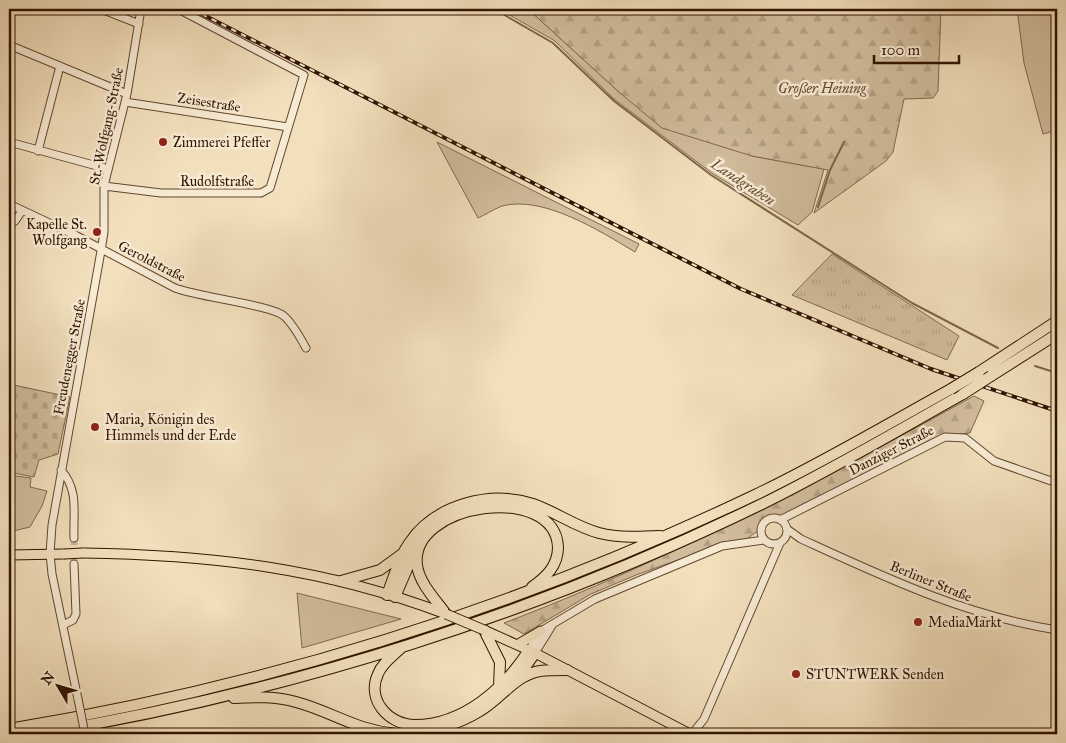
<svg xmlns="http://www.w3.org/2000/svg" width="1066" height="743" font-family="'IM FELL Great Primer',serif">
  <style>
    .green { fill: #d1bc9c; stroke: #81684e }
    .forest { fill: url(#forest-firs); stroke: #81684e }
    .cemetery { fill: url(#cemetery-stones); stroke: #81684e }
    .park { fill: url(#park-tufts); stroke: #81684e }
    .lines { fill: none; stroke-linecap: round; stroke-linejoin: round }
    .stream { stroke: #7d644a; stroke-width: 2 }
    .minor-tunnel { stroke: #cbb696; stroke-width: 7; stroke-dasharray: 7 3.5; stroke-linecap: butt }
    .minor-casing { stroke: #61472f; stroke-width: 9 }
    .major-casing { stroke: #311400; stroke-width: 11 }
    .highway-casing { stroke: #311400; stroke-width: 12 }
    .minor { stroke: #f7ead3; stroke-width: 7 }
    .major { stroke: #f2dfbc; stroke-width: 9 }
    .highway { stroke: #f2dfbc; stroke-width: 10 }
    .rail-casing { stroke: #311400; stroke-width: 4 }
    .rail { stroke: #f7ead3; stroke-width: 2; stroke-dasharray: 5.5; stroke-linecap: butt }
    .minor-bridge-casing { stroke: #61472f; stroke-width: 9; stroke-linecap: butt }
    .major-bridge-casing { stroke: #311400; stroke-width: 11; stroke-linecap: butt }
    .highway-bridge-casing { stroke: #311400; stroke-width: 12; stroke-linecap: butt }
    .minor-bridge { stroke: #f7ead3; stroke-width: 7 }
    .major-bridge { stroke: #f2dfbc; stroke-width: 9 }
    .highway-bridge { stroke: #f2dfbc; stroke-width: 10 }
    .poi-dot { fill: #8f2418; stroke: #f7ead3; stroke-width: 2 }
    .labels { text-anchor: middle; stroke-width: 5; stroke-linejoin: round; paint-order: stroke }
    .park-label { font-size: 14px; font-style: italic; fill: #61462f; stroke: #f7ead3 }
    .street-label { font-size: 14px; fill: #311400; stroke: #f7ead3 }
    .poi-label { font-size: 14px; fill: #311400; stroke: #f7ead3; text-anchor: start }
    .water-label { font-size: 15px; font-style: italic; fill: #644a32; stroke: #f7ead3 }
  </style>
  <defs>
    <pattern id="forest-firs" width="22" height="20" patternUnits="userSpaceOnUse" patternTransform="scale(1.25)"><rect width="22" height="20" fill="#d1bc9c"/><path d="M5 1l3.5 6h-7zM16 11l3.5 6h-7z" fill="#b4a185"/></pattern>
    <pattern id="cemetery-stones" width="16" height="16" patternUnits="userSpaceOnUse" patternTransform="scale(1.25)"><rect width="16" height="16" fill="#d1bc9c"/><path d="M2 7V4a2 2 0 0 1 4 0v3zM10 15v-3a2 2 0 0 1 4 0v3z" fill="#b4a185"/></pattern>
    <pattern id="park-tufts" width="24" height="20" patternUnits="userSpaceOnUse" patternTransform="scale(1.25)"><rect width="24" height="20" fill="#d1bc9c"/><path d="M3 7l-1-3M5 7V3M7 7l1-3M15 17l-1-3M17 17v-4M19 17l1-3" fill="none" stroke="#b4a185"/></pattern>
  </defs>
  <rect width="100%" height="100%" fill="#f2dfbc"/>
  <filter id="stains"><feTurbulence type="fractalNoise" baseFrequency=".004" numOctaves="4"/><feColorMatrix values="0 0 0 0 .2 0 0 0 0 .09 0 0 0 0 .02 0 0 0 .5 -.17"/></filter>
  <radialGradient id="worn" r=".72"><stop offset=".6" stop-color="#630" stop-opacity="0"/><stop offset="1" stop-color="#630" stop-opacity=".3"/></radialGradient>
  <path class="green" d="M499 9H528L620 93 752 156 824 169 812 212 798 225 713 174 614 99 555 41Z
    M1017 9H1057V130L1043 134 1024 63Z
    M437 142 639 244 635 252C600 231 543 195 502 206 494 209 485 215 478 218Z
    M9 475 31 478 30 487 47 491 42 506 30 527 9 532Z
    M297 593 401 619 302 648Z"/>
  <path class="forest" d="M528 9H941L938 91 933 98 904 99 893 152 886 161 814 213 828 170 752 156 662 128 620 93Z
    M974 396 984 401 970 433 944 436 781 516H770L766 519 762 528 744 541 725 543 636 575 591 594 524 634 504 623C667 561 821 480 974 396Z"/>
  <path class="cemetery" d="M9 384 70 397 58 454 39 460 34 477 9 472Z"/>
  <path class="park" d="M832 254 959 336 947 360 792 295Z"/>
  <g class="lines">
    <path class="stream" d="M494 9 553 43 614 101 711 175 912 303 998 348
      M818 207 830 170 844 142
      M1035 366 1057 373"/>
    <path class="minor-tunnel" d="M74 538V564"/>
    <g class="minor-casing">
      <path id="minor" d="M101 9 139 24
        M9 45 127 94
        M125 102 288 127
        M9 142 108 169
        M38 151 60 66
        M104 186 161 193H261L270 188 304 75 178 9
        M9 204 77 236 175 288C198 297 271 305 284 316 293 324 300 337 306 348
        M9 225 15 221 22 211
        M61 470C79 490 73 512 74 538
        M761 531a13 13 0 1 1 26 0a13 13 0 1 1-26 0Z
        M780 520 945 437 965 438 994 461 1057 483
        M787 529 801 539C884 577 966 616 1057 630
        M63 625 73 620 76 614 74 564
        M529 650 541 631 595 599 722 546 764 540
        M535 653 553 624
        M78 699 52 574 50 554 52 525 101 251 104 232V186L127 94 141 9
        M692 734 704 719 780 543"/>
    </g>
    <g class="major-casing">
      <path id="major" d="M83 553C213 555 324 568 446 614
        M9 555 64 554
        M484 630 535 653 690 734
        M517 645 541 631"/>
    </g>
    <g class="highway-casing">
      <path id="highway" d="M979 372 1057 321
        M991 376 1057 334
        M341 581 380 570 402 554
        M387 595C394 577 399 557 410 542 435 505 490 490 533 504 556 512 576 527 599 533 619 538 640 537 660 536
        M395 597 416 548
        M446 614C436 600 419 583 417 565 409 503 555 482 558 547 558 566 546 577 532 587
        M484 630 500 662 499 687
        M401 648C393 656 382 663 378 674 366 700 389 725 415 725 463 725 505 688 529 650
        M519 676 535 653
        M234 698C254 697 276 696 296 702 333 712 355 730 396 734
        M9 729C268 686 518 608 755 495 822 463 886 425 951 389
        M37 734C287 693 534 615 762 504 831 470 897 431 963 394
        M404 734C431 731 456 726 480 711 501 699 515 675 540 671 549 670 558 670 567 670"/>
    </g>
    <use href="#minor" class="minor"/>
    <use href="#major" class="major"/>
    <use href="#highway" class="highway"/>
    <g class="rail-casing">
      <path id="rail" d="M192 9 741 289 931 369 1057 411"/>
    </g>
    <use href="#rail" class="rail"/>
    <g class="minor-bridge-casing">
      <path id="minor-bridge" d="M78 699 85 734"/>
    </g>
    <g class="major-bridge-casing">
      <path id="major-bridge" d="M64 554 83 553
        M446 614 484 630"/>
    </g>
    <g class="highway-bridge-casing">
      <path id="highway-bridge" d="M951 389 979 372
        M963 394 991 376"/>
    </g>
    <use href="#minor-bridge" class="minor-bridge"/>
    <use href="#major-bridge" class="major-bridge"/>
    <use href="#highway-bridge" class="highway-bridge"/>
  </g>
  <g class="poi-dot">
    <circle cx="163" cy="142" r="5"/>
    <circle cx="97" cy="232" r="5"/>
    <circle cx="95" cy="427" r="5"/>
    <circle cx="918" cy="622" r="5"/>
    <circle cx="796" cy="674" r="5"/>
  </g>
  <g class="labels">
    <g class="park-label">
      <text x="822" y="93">Großer Heining</text>
    </g>
    <g class="street-label">
      <text transform="translate(209 102) rotate(9)" y="5">Zeisestraße</text>
      <text transform="translate(106 126) rotate(-78)" y="5">St.-Wolfgang-Straße</text>
      <text x="217" y="186">Rudolfstraße</text>
      <text transform="translate(152 261) rotate(27)" y="5">Geroldstraße</text>
      <text transform="translate(69 357) rotate(-79)" y="5">Freudenegger Straße</text>
      <text transform="translate(891 450) rotate(-27)" y="5">Danziger Straße</text>
      <text transform="translate(931 581) rotate(22)" y="5">Berliner Straße</text>
    </g>
    <g class="poi-label">
      <text x="173" y="147">Zimmerei Pfeffer</text>
      <text x="87" y="229" text-anchor="end">Kapelle St.<tspan x="87" dy="16">Wolfgang</tspan></text>
      <text x="105" y="424">Maria, Königin des<tspan x="105" dy="16">Himmels und der Erde</tspan></text>
      <text x="928" y="627">MediaMarkt</text>
      <text x="806" y="679">STUNTWERK Senden</text>
    </g>
    <g class="water-label">
      <text transform="translate(743 182) rotate(33)" y="5">Landgraben</text>
    </g>
  </g>
  <rect width="1066" height="743" fill="none" stroke="#f2dfbc" stroke-width="30"/>
  <rect x="10" y="10" width="1046" height="723" fill="none" stroke="#311400" stroke-width="2.5"/>
  <rect x="15" y="15" width="1036" height="713" fill="none" stroke="#311400"/>
  <g transform="translate(58 686) rotate(308)" stroke="#f7ead3" stroke-width="4" paint-order="stroke">
  <path d="M0-4L9 19L0 12L-9 19Z" fill="#311400"/>
  <text y="-8" font-size="14" font-weight="bold" text-anchor="middle" fill="#311400">N</text>
  </g>
  <path d="M874 55v8h85v-8" fill="none" stroke="#311400" stroke-width="2.5"/>
  <text x="881" y="55" font-size="15" fill="#311400" stroke="#f7ead3" stroke-width="4" paint-order="stroke">100 m</text>
  <rect width="100%" height="100%" filter="url(#stains)"/>
  <rect width="100%" height="100%" fill="url(#worn)"/>
</svg>
